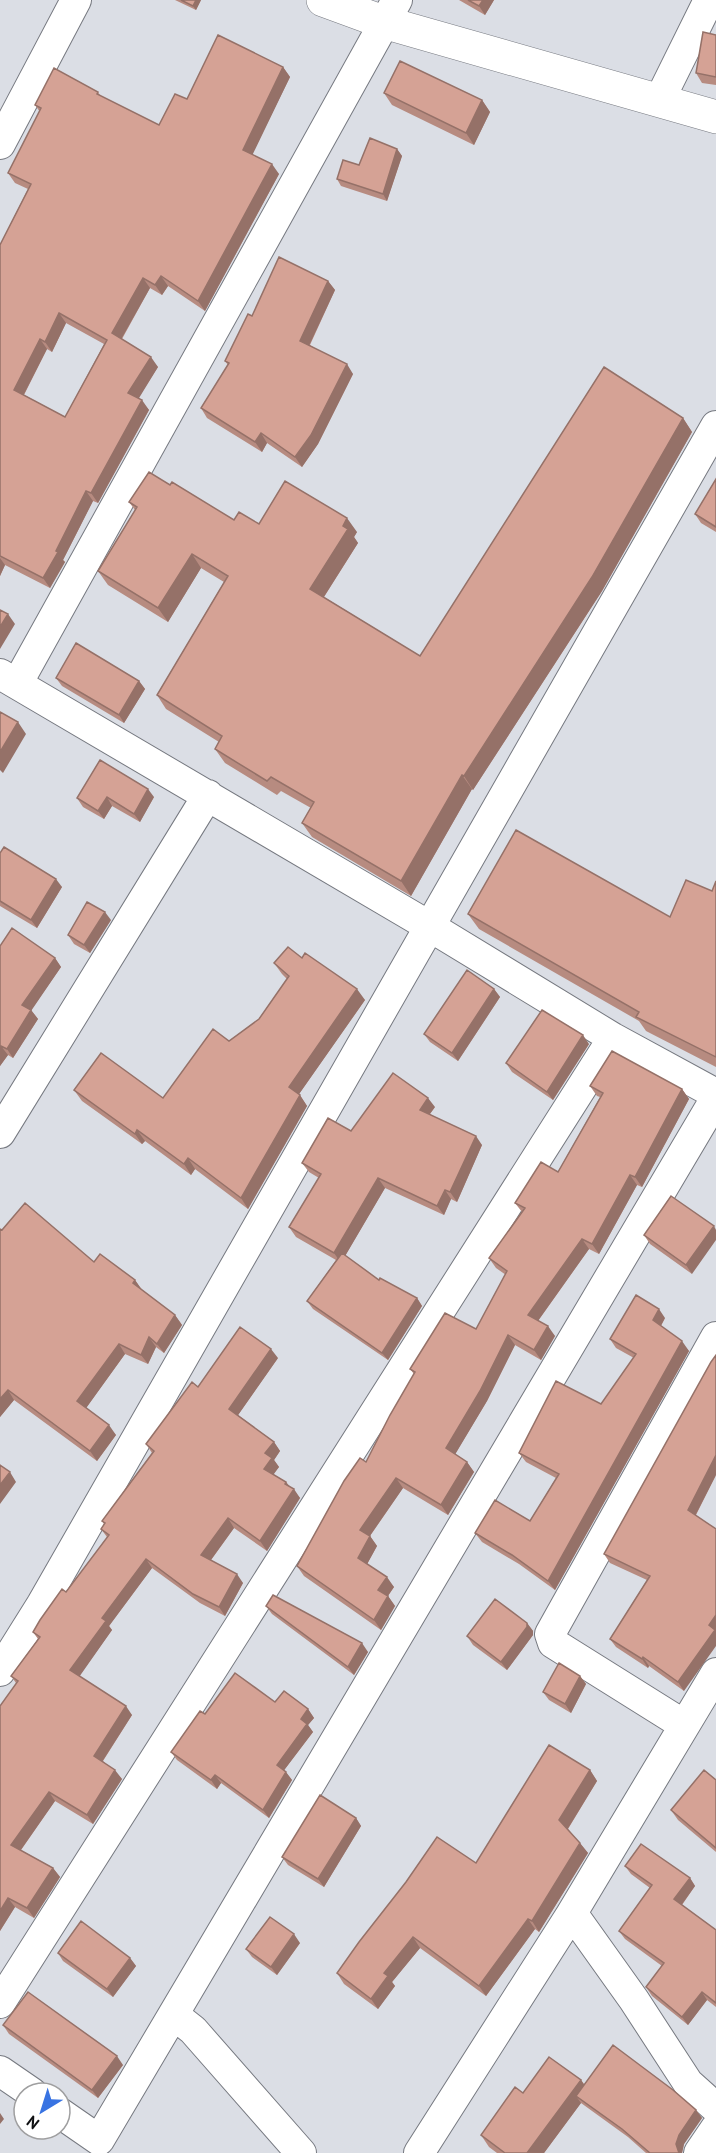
<svg xmlns="http://www.w3.org/2000/svg" width="716" height="2153" font-family="'PT Sans',sans-serif">
  <style>
    .lines { fill: none; stroke-linecap: round; stroke-linejoin: round }
    .street-casing { stroke: #767980; stroke-width: 32 }
    .secondary-casing { stroke: #767980; stroke-width: 34 }
    .street { stroke: #fff; stroke-width: 30 }
    .secondary { stroke: #fff; stroke-width: 33 }
    .wall { fill: #b78b80; fill-rule: evenodd }
    .shaded-wall { fill: #957168 }
    .building { fill: #d5a295; stroke: #957168; stroke-width: 1.5; fill-rule: evenodd }
  </style>
  <rect width="100%" height="100%" fill="#dbdee5"/>
  <g class="lines">
    <g class="street-casing">
      <path id="street" d="M659 101 709 0
        M0 144 76 0
        M0 674 429 926 613 1038 716 1094
        M17 684 397 0
        M0 1133 208 795
        M0 1671 42 1604 716 426
        M684 1725 553 1643 550 1634 716 1337
        M572 1913 634 2000 688 2083 716 2108
        M0 2003 613 1038
        M174 2015 193 2030 301 2153
        M0 2071 32 2093
        M60 2113 99 2140 716 1098
        M419 2153 572 1913 716 1673
        M699 2153 716 2128"/>
    </g>
    <g class="secondary-casing">
      <path id="secondary" d="M323 0 383 22 716 117"/>
    </g>
    <use href="#street" class="street"/>
    <use href="#secondary" class="secondary"/>
  </g>
  <path class="wall" d="M175 0H201L196 10Z
    M459 0H494L485 15Z
    M716 35V85L702 83 696 73Z
    M283 67 290 77 252 154 279 174 205 311 168 286 162 295 150 288 122 339 158 367 138 398 149 410 98 503 93 501 63 560 65 562 50 588 5 565 0 576V245L28 189 15 183 8 173 40 112 35 105 98 92 101 97 159 125 187 99ZM66 323 104 344 65 417 24 395 47 349 52 352Z
    M384 93 482 100 490 112 474 145 392 105Z
    M397 149 402 156 387 201 341 186 337 179 359 165Z
    M328 281 335 290 310 345 353 374 318 444 302 467 267 443 262 452 207 418 201 408 228 365 225 361 252 316Z
    M683 418 692 432 602 591 473 790 472 789 411 896 312 837 302 823 311 808 281 791 277 795 225 763 215 749 219 742 166 709 157 695 224 582 201 568 168 622 108 585 98 571 135 510 129 502 170 485 234 520 259 524 357 532 354 537 358 543 324 597 420 656Z
    M716 479V532L701 523 695 514Z
    M56 678 139 681 145 689 124 723 62 686Z
    M154 797 140 822 112 806 104 819 83 807 77 798Z
    M0 853 62 887 37 928 0 906Z
    M716 881V1067L646 1031 639 1021 479 929 468 914 670 917 712 891Z
    M111 920 90 953 74 944 68 935Z
    M0 946 55 958 61 967 31 1010 38 1019 13 1058 8 1055 0 1066Z
    M302 958 365 1000 299 1094 307 1106 248 1209 195 1169 191 1175 145 1141 142 1144 82 1101 74 1090 163 1098 229 1041 259 1019 287 979 282 974 274 963Z
    M494 989 500 997 458 1061 430 1042 424 1034Z
    M589 1044 553 1100 512 1072 506 1063Z
    M590 1086 682 1089 689 1099 642 1187 637 1185 599 1254 589 1249 538 1321 555 1336 541 1360 515 1345 487 1401 455 1454 467 1462 474 1472 448 1515 403 1488 370 1536 377 1546 367 1564 394 1587 388 1596 395 1606 381 1630 304 1576 297 1566 366 1462 414 1374 410 1369 476 1329 506 1275 496 1268 489 1258 522 1212 515 1203 558 1172 600 1097 597 1096Z
    M435 1107 430 1114 482 1145 457 1202 451 1199 444 1215 385 1188 345 1256 379 1280 417 1298 422 1306 388 1360 313 1309 307 1301 336 1260 296 1237 289 1227 319 1178 309 1172 302 1163 351 1131Z
    M671 1196 692 1274 650 1244 644 1235Z
    M0 1229 2 1230 94 1262 135 1280 142 1290 175 1315 182 1325 164 1353 156 1347 148 1364 125 1354 86 1408 116 1435 97 1461 14 1400 0 1417Z
    M665 1318 661 1326 689 1351 555 1590 519 1564 482 1542 475 1533 530 1521 556 1478 526 1462 519 1453 601 1404 634 1358 616 1348 610 1339Z
    M278 1358 238 1415 274 1442 280 1451 274 1460 279 1467 273 1474 286 1482 300 1498 267 1551 234 1528 211 1560 243 1583 225 1616 200 1603 152 1568 109 1626 112 1630 79 1676 132 1715 103 1761 122 1779 93 1824 55 1801 21 1850 53 1868 60 1877 34 1918 15 1907 0 1931 16 1683 11 1676 38 1639 33 1632 66 1592 107 1537 101 1529 104 1524 102 1521 152 1453 146 1444 198 1387Z
    M716 1475 696 1515 684 1691 649 1666 648 1668 616 1647 610 1639 647 1580 610 1563 604 1554Z
    M266 1606 368 1652 354 1675 272 1614Z
    M527 1623 533 1631V1635L507 1670 473 1645 467 1636Z
    M580 1676 586 1684 571 1713 549 1700 543 1692Z
    M275 1702 308 1709 314 1718 308 1725 313 1732 284 1770 292 1780 269 1818 221 1783 217 1789 177 1760 171 1752 205 1714Z
    M590 1770 597 1781 568 1829 588 1853 539 1932 535 1929 486 1996 420 1948 392 1982 395 1986 378 2009 344 1984 337 1973 476 1863Z
    M716 1780V1852L678 1820 671 1810Z
    M356 1818 361 1826 324 1887 288 1865 282 1857Z
    M625 1866 690 1878 695 1886 682 1905 716 1930V2007L707 2000 688 2025 652 1996 646 1987 662 1966 625 1939 619 1931 650 1888 631 1874Z
    M300 1943 277 1975 252 1957 246 1949Z
    M58 1953 130 1958 136 1966 113 1997 63 1961Z
    M3 2025 123 2065 98 2098 9 2034Z
    M581 2080 584 2084 696 2110 702 2118 684 2144 682 2153H646L628 2137 581 2103 544 2153H497L489 2147 481 2135 523 2093Z"/>
  <path class="shaded-wall" d="M196 0H201L196 10 193 6Z
    M483 0H494L485 15 479 6Z
    M283 67 290 77 250 160 243 150Z
    M482 100 490 112 474 145 466 133Z
    M397 149 402 156 387 201 383 194Z
    M272 164 279 174 205 311 198 301Z
    M161 276 168 286 162 295 155 285Z
    M143 278 150 288 119 343 112 333Z
    M328 281 335 290 307 350 300 341Z
    M59 313 66 323 52 352 45 342Z
    M40 339 47 349 21 400 14 390Z
    M151 357 158 367 136 403 128 393Z
    M347 364 353 374 318 444 302 467 295 457Z
    M142 400 149 410 98 503 91 493Z
    M683 418 692 432 602 591 473 790 464 776Z
    M261 433 267 443 262 452 255 442Z
    M86 491 93 501 63 560 65 562 50 588 43 578 56 551Z
    M347 518 357 532 354 537 358 543 320 603 310 589Z
    M192 554 201 568 168 622 158 608Z
    M0 558 5 565 0 576Z
    M8 614 15 624 0 649V627Z
    M139 681 145 689 124 723 119 715Z
    M18 722 26 734 3 773 0 770V752Z
    M462 775 472 789 411 896 401 881Z
    M148 789 154 797 140 822 134 814Z
    M107 797 112 806 104 819 98 811Z
    M56 879 62 887 37 928 31 920Z
    M105 912 111 920 90 953 84 945Z
    M55 958 61 967 29 1014 22 1005Z
    M357 989 365 1000 297 1097 289 1087Z
    M494 989 500 997 458 1061 452 1053Z
    M31 1010 38 1019 13 1058 7 1049Z
    M583 1035 589 1044 553 1100 547 1092Z
    M1 1046 8 1055 0 1066V1048Z
    M682 1089 689 1099 642 1187 635 1177Z
    M300 1095 307 1106 248 1209 241 1198Z
    M428 1098 435 1107 426 1119 420 1110Z
    M137 1130 145 1141 142 1144 135 1134Z
    M476 1136 482 1145 457 1202 450 1192Z
    M188 1158 195 1169 191 1175 184 1164Z
    M630 1175 637 1185 599 1254 592 1244Z
    M378 1178 385 1188 341 1263 334 1253Z
    M445 1190 451 1199 444 1215 437 1206Z
    M714 1226 716 1230V1240L692 1274 686 1265Z
    M582 1239 589 1249 535 1325 528 1315Z
    M135 1280 142 1290 133 1283Z
    M417 1298 422 1306 388 1360 382 1353Z
    M659 1309 665 1318 659 1329 653 1320Z
    M175 1315 182 1325 164 1353 157 1344Z
    M548 1326 555 1336 541 1360 534 1350Z
    M508 1335 515 1345 487 1401 453 1458 446 1448Z
    M149 1337 156 1347 148 1364 141 1355Z
    M682 1341 689 1351 555 1590 548 1581Z
    M119 1344 125 1354 84 1411 77 1401Z
    M271 1349 278 1358 236 1418 229 1409Z
    M8 1390 14 1400 0 1417V1399Z
    M109 1425 116 1435 97 1461 90 1451Z
    M274 1442 280 1451 274 1460 279 1467 271 1478 264 1469 265 1453Z
    M716 1455V1475L694 1518 688 1510Z
    M467 1462 474 1472 448 1515 441 1505Z
    M10 1472 16 1482 0 1504V1485Z
    M396 1478 403 1488 367 1540 360 1530Z
    M286 1482 292 1491 294 1489 300 1498 267 1551 260 1541Z
    M228 1518 234 1528 208 1564 201 1555Z
    M370 1536 377 1546 365 1568 358 1558Z
    M146 1559 152 1568 109 1626 112 1630 77 1680 70 1670 102 1618Z
    M237 1574 243 1583 225 1616 219 1607Z
    M387 1577 394 1587 385 1600 378 1590Z
    M388 1596 395 1606 381 1630 374 1620Z
    M716 1615V1646L684 1691 678 1682 709 1625Z
    M527 1623 533 1631V1635L507 1670 501 1662Z
    M362 1643 368 1652 354 1675 348 1667Z
    M643 1657 649 1666 648 1668 642 1659Z
    M580 1676 586 1684 571 1713 565 1704Z
    M126 1706 132 1715 100 1765 94 1756Z
    M308 1709 314 1718 308 1725 313 1732 282 1773 277 1765 301 1719Z
    M115 1770 122 1779 93 1824 87 1815Z
    M590 1770 597 1781 567 1830 559 1820Z
    M286 1772 292 1780 269 1818 263 1810Z
    M215 1775 221 1783 217 1789 211 1780Z
    M49 1792 55 1801 18 1854 11 1845Z
    M356 1818 361 1826 324 1887 318 1879Z
    M580 1843 588 1853 539 1932 532 1921Z
    M53 1868 60 1877 34 1918 27 1908Z
    M690 1878 695 1886 680 1907 674 1899Z
    M8 1898 15 1907 0 1931V1911Z
    M528 1919 535 1929 486 1996 479 1986Z
    M294 1934 300 1943 277 1975 271 1967Z
    M413 1937 420 1948 392 1982 395 1986 378 2009 371 1999 384 1973Z
    M130 1958 136 1966 113 1997 107 1989Z
    M702 1992 707 2000 688 2025 682 2017Z
    M117 2056 123 2065 98 2098 92 2090Z
    M581 2080 589 2092 576 2096 581 2103 544 2153H527Z
    M696 2110 702 2118 684 2144 682 2153H679L676 2144 679 2135Z
    M0 2113 4 2119 0 2124Z"/>
  <path class="building" d="M181 0H196L193 6Z
    M468 0H483L479 6Z
    M703 32 716 35V77L696 73Z
    M218 35 283 67 243 150 272 164 198 301 161 276 155 285 143 278 112 333 151 357 128 393 142 400 91 493 86 491 56 551 58 552 43 578 0 556V245L31 184 8 173 41 108 35 105 54 68 98 92 97 94 159 125 175 94 187 99ZM59 313 107 340 65 417 14 390 40 339 45 342Z
    M400 61 482 100 466 133 384 93Z
    M370 138 397 149 383 194 337 179 343 160 359 165Z
    M279 257 328 281 300 341 347 364 311 435 295 457 261 433 255 442 201 408 229 363 225 361 248 314 252 316Z
    M604 367 683 418 592 577 464 776 462 775 401 881 302 823 314 802 271 777 267 781 215 749 222 736 157 695 228 576 192 554 158 608 98 571 137 507 129 502 149 472 170 485 172 482 234 520 239 512 259 524 285 481 347 518 343 526 348 529 310 589 420 656Z
    M716 479V527L695 514Z
    M0 610 8 614 0 627Z
    M76 643 139 681 119 715 56 678Z
    M0 712 18 722 0 752Z
    M100 760 148 789 134 814 107 797 98 811 77 798Z
    M516 830 670 917 686 880 712 891 716 881V1057L636 1017 639 1012 468 914Z
    M4 847 56 879 31 920 0 901V853Z
    M87 902 105 912 84 945 68 935Z
    M12 928 55 958 22 1005 31 1010 7 1049 1 1046 0 1048V946Z
    M288 947 302 958 305 953 357 989 289 1087 300 1095 241 1198 188 1158 184 1164 137 1130 135 1134 74 1090 101 1053 163 1098 213 1029 229 1041 259 1019 289 976 274 963Z
    M467 970 494 989 452 1053 424 1034Z
    M542 1010 583 1035 547 1092 506 1063Z
    M612 1051 682 1089 635 1177 630 1175 592 1244 582 1239 528 1315 548 1326 534 1350 508 1335 480 1391 446 1448 467 1462 441 1505 396 1478 360 1530 370 1536 358 1558 387 1577 378 1590 388 1596 374 1620 297 1566 344 1481 360 1458 366 1462 390 1415 415 1372 410 1369 445 1313 476 1329 507 1271 489 1258 525 1208 515 1203 541 1162 558 1172 603 1093 590 1086Z
    M393 1073 428 1098 420 1110 476 1136 450 1192 445 1190 437 1206 378 1178 334 1253 289 1227 321 1174 302 1163 328 1118 351 1131Z
    M671 1196 714 1226 686 1265 644 1235Z
    M25 1203 94 1262 100 1254 135 1280 133 1283 175 1315 157 1344 149 1337 141 1355 119 1344 77 1401 109 1425 90 1451 8 1390 0 1399V1229L2 1230Z
    M342 1253 379 1280 380 1278 417 1298 382 1353 307 1301Z
    M636 1295 659 1309 653 1320 682 1341 548 1581 512 1555 475 1533 495 1500 530 1521 559 1474 519 1453 556 1381 601 1404 636 1354 610 1339Z
    M240 1327 271 1349 229 1409 274 1442 265 1453 272 1458 264 1469 286 1482 285 1484 294 1489 260 1541 228 1518 201 1555 237 1574 219 1607 193 1594 146 1559 102 1618 106 1621 70 1670 126 1706 94 1756 115 1770 87 1815 49 1792 11 1845 53 1868 27 1908 8 1898 0 1911V1706L18 1681 11 1676 40 1637 33 1632 40 1620 62 1589 66 1592 109 1535 101 1529 105 1523 102 1521 154 1451 146 1444 192 1382 198 1387Z
    M716 1355V1455L688 1510 716 1529V1615L709 1625 715 1630 678 1682 643 1657 642 1659 610 1639 650 1576 604 1554 711 1362Z
    M0 1465 10 1472 0 1485Z
    M273 1595 362 1643 348 1667 266 1606Z
    M495 1599 527 1623V1627L501 1662 467 1636Z
    M559 1663 580 1676 565 1704 543 1692Z
    M235 1673 275 1702 284 1691 308 1709 301 1719 307 1724 277 1765 286 1772 263 1810 215 1775 211 1780 171 1752 200 1711 205 1714Z
    M549 1745 590 1770 559 1820 580 1843 532 1921 528 1919 479 1986 413 1937 384 1973 388 1976 371 1999 337 1973 359 1942 406 1882 437 1837 476 1863Z
    M704 1770 716 1780V1848L671 1810Z
    M320 1795 356 1818 318 1879 282 1857Z
    M641 1844 690 1878 674 1899 716 1930V2003L702 1992 682 2017 646 1987 664 1963 619 1931 652 1885 625 1866Z
    M270 1917 294 1934 271 1967 246 1949Z
    M81 1921 130 1958 107 1989 58 1953Z
    M28 1992 117 2056 92 2090 3 2025Z
    M613 2045 673 2090 696 2110 679 2135 676 2144 679 2153H650L622 2129 576 2096Z
    M549 2057 581 2080 527 2153H505L481 2135 515 2087 523 2093Z"/>
  <g transform="translate(42 2111) rotate(218)"><circle r="28" fill="#ffffff" stroke="#9f9fa0" stroke-width="1.5"/>
  <path d="M0-4.5L10 22L0 15L-10 22Z" fill="#3873e2"/>
  <text y="-9" font-size="16" font-weight="bold" text-anchor="middle" fill="#0f1012">N</text>
  </g>
</svg>
